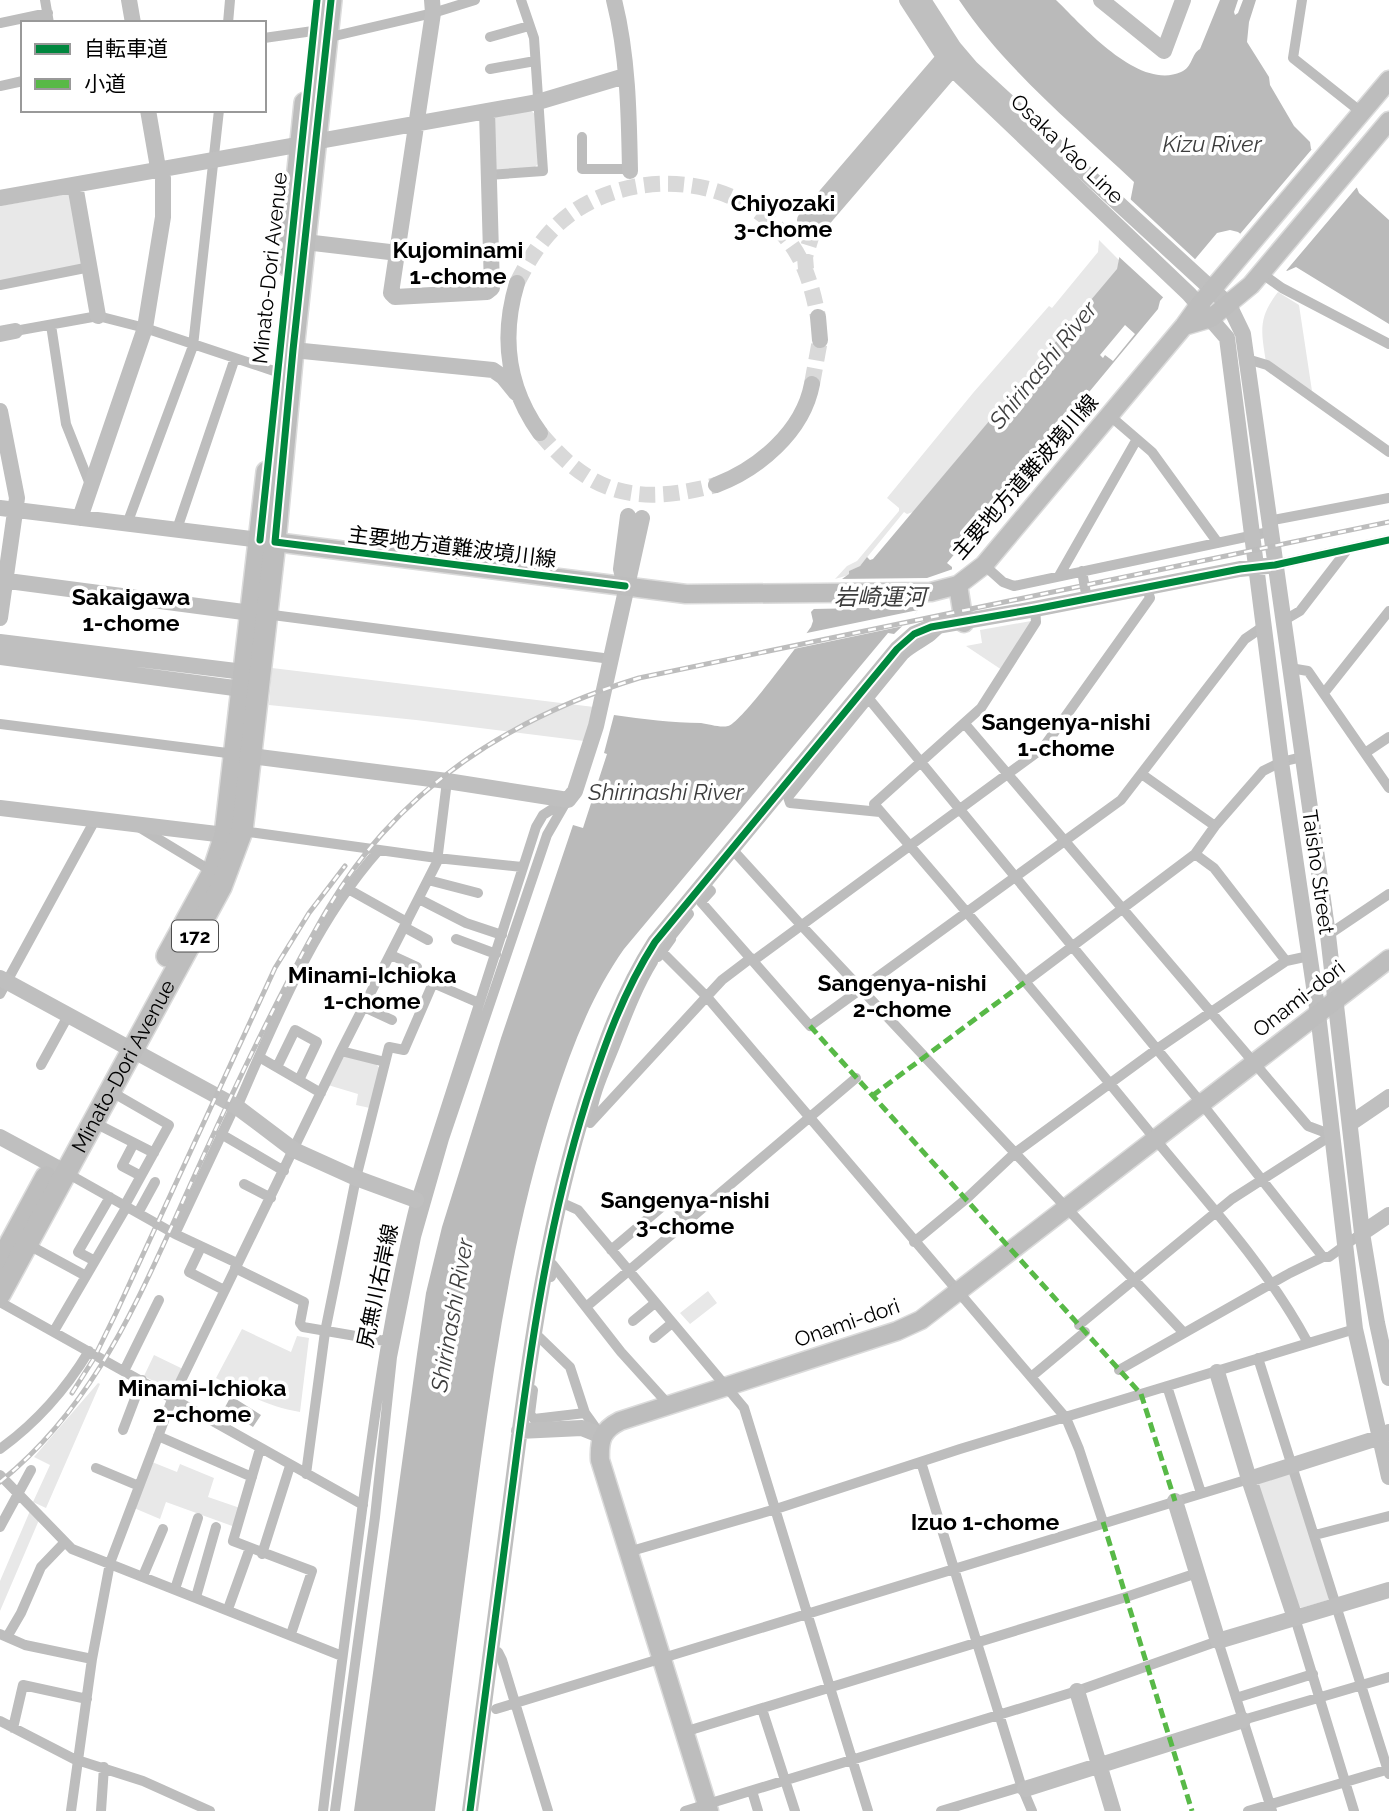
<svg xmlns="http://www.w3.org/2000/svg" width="1389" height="1811" font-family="Raleway,'Noto Sans JP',sans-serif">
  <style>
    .green { fill: #e8e8e8 }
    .water { fill: #bababa }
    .pier { fill: #fff }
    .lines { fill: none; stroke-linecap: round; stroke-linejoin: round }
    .secondary-tunnel { stroke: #d9d9d9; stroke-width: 16; stroke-dasharray: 16 8; stroke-linecap: butt }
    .primary-casing { stroke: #dbdbdb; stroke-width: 21 }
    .highway-casing { stroke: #dbdbdb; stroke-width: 24 }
    .street { stroke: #bdbdbd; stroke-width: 10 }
    .secondary { stroke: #bfbfbf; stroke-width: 16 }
    .primary { stroke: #bdbdbd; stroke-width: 18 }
    .highway { stroke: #bdbdbd; stroke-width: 21 }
    .rail-casing { stroke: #bdbdbd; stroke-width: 5 }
    .rail { stroke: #fff; stroke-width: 2.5; stroke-dasharray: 8; stroke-linecap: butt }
    .quiet { stroke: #58b947; stroke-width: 5; stroke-dasharray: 10 5; stroke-linecap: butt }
    .cycleway-casing { stroke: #fff; stroke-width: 11 }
    .cycleway { stroke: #00873e; stroke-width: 7 }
    .labels { text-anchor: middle; stroke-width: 7; stroke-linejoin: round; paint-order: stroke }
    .shield { fill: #fff; stroke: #4c4c4c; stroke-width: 2 }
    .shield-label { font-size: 19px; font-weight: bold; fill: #000 }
    .street-label { font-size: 21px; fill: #000; stroke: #fff }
    .water-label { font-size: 23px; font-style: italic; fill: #3d3d3d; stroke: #fff }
    .neighbourhood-label { font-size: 23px; font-weight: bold; fill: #000; stroke: #fff }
  </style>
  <rect width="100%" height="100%" fill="#fff"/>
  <path class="green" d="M531 111 535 114 538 164 534 168 497 170 493 166 495 117Z
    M67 194 72 197 83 262 80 266 0 281V206Z
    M1099 240 1119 260 1117 270 913 512 907 514 904 512 860 566 850 571 849 575 835 579 847 566 857 561 899 511V508L887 498 973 393 1049 306 1052 308 1098 252Z
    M1278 292 1299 305 1312 391 1266 362C1261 330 1258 318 1278 292Z
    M1031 621 1002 670 966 646 982 643 980 630Z
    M272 668 594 707 584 741 416 720 269 705Z
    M347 1056 375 1063 380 1069 370 1108 356 1105 358 1094 328 1085 341 1058Z
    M708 1291 717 1303 690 1324 680 1313Z
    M242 1329 291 1352 297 1336 309 1338 300 1412C268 1407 244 1393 216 1378Z
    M154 1355 183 1369 173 1389 170 1390 144 1376Z
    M98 1383 100 1384 46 1508 33 1502 50 1465 34 1457Z
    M152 1462 177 1472 180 1464 214 1478 208 1497 240 1508 235 1527 166 1502 160 1519 134 1508Z
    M1286 1473 1290 1474 1330 1595 1328 1600 1301 1608 1297 1605 1257 1486 1260 1481Z
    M30 1511 39 1520 0 1611V1581Z"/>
  <path class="water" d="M959 0H1056C1083 26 1139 91 1181 72 1193 67 1191 54 1200 49L1220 0H1238L1234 12 1235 15 1238 13 1243 0H1256L1249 22 1247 42 1269 77 1270 85 1294 126 1310 142 1311 149 1357 188 1359 193 1389 220V324L1296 267 1287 271 1238 232 1230 230 1217 233 1160 301 1158 309 947 563 952 567V570L945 573 915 614 894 634 888 633 624 949C591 996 572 1047 554 1102 516 1219 498 1338 481 1459 465 1577 450 1694 435 1811H354L417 1354 426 1293 442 1227 501 1038 573 825 583 828 607 754 604 753 614 715C643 719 672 723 701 723 709 724 720 728 728 726 740 724 800 642 811 627L813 621 811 612 842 579 849 574V571L860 566 867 557 870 560 873 559 1117 269 1134 182C1074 125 1006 70 959 0Z
    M231 1396 261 1415 253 1427 224 1409Z"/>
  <path class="pier" d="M1312 149 1357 187 1285 272 1240 234Z
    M1128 197 1197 261 1166 300 1117 255Z
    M1125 325 1135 334 1113 361 1105 355 1103 358 1100 355Z
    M953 569 954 571 942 579 919 607 812 609 838 579 927 578Z
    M918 610 908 625 789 650 802 634Z"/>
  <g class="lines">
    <path class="secondary-tunnel" d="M806 269 805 257 813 231
      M517 283C530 257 545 233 569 215 635 166 740 174 790 243 806 264 813 291 818 317
      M812 384 820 340
      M540 433C593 497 638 505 716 485"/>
    <g class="primary-casing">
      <path id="primary" d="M1184 326 1211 318 1251 285 1389 121
        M275 542 686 594 931 592 958 585 984 565 1184 326 1199 305 1389 80
        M958 585 964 623
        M709 1811 600 1460C599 1440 602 1430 620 1421L897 1331 921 1320 1389 959"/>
    </g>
    <g class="highway-casing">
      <g id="highway">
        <path d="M288 266 305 103"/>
        <path d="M167 956 213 872 225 835 267 472"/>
        <path d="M0 1262 46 1177"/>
        <path id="s1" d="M0 1294 221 887 242 831 275 542 293 350 331 0"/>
      </g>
    </g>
    <path class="street" d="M45 0 49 23
      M1302 0 1293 58 1361 112
      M0 23 48 13
      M228 23 230 0
      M490 37 529 26
      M264 38 313 31
      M326 38 433 13 475 0
      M490 69 535 61
      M0 86 23 81
      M582 137V169H630
      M488 175 543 171 534 38 521 0
      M1261 273 1282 288 1389 344
      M0 285 90 267
      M51 325 66 424 91 487
      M15 331 98 316 145 328 277 372
      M1247 359 1267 365 1389 452
      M1109 415 1152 452 1218 543
      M1268 521 1389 498
      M127 524 193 346 219 110
      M177 529 235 358
      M984 565 1003 582 1014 586 1269 532
      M1275 565 1389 540
      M1082 571 1087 599
      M1059 576 1137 439
      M1035 609 1036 622 981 708 874 804C970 915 1064 1027 1156 1140 1210 1206 1268 1268 1308 1343
      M265 614 611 659
      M1283 621 1300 611 1347 550
      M1290 668 1308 671 1389 788
      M1324 693 1389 611
      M869 699 1202 1104 1323 1257
      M0 724 235 754
      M965 724 1308 1126 1332 1135
      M1365 753 1389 737
      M1143 775 1215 826
      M880 812 790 803 788 797 904 655C916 644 933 639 941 626
      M137 826 213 872
      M242 831 437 858 522 867
      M732 849 801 925 1184 1333
      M1195 854 1214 868 1286 961
      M428 880 478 893
      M348 889 407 922
      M709 889 711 891 701 902 810 1026 1121 800 1245 639 1264 626
      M419 899 466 923 502 935
      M404 927 428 940
      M1328 935 1389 894
      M670 938 689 914
      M456 939 496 954
      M662 952 707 997 1066 1418 1079 1449 1103 1522
      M391 955 417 967
      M658 957 671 939 669 937
      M753 961 1043 748 1150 598 1147 588
      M653 962C637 988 626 1018 615 1046 605 1071 593 1096 590 1123L722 980 751 958
      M1025 982 1195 854 1215 826 1263 771 1281 762 1302 757
      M0 994 95 820
      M364 1007 392 1020
      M341 1051 385 1062
      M259 1057 321 1093
      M41 1065 68 1016
      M277 1067 295 1030 317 1042 299 1080
      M110 1091 169 1125 125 1205
      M237 1107C276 1018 314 923 379 850
      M93 1122 154 1153
      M221 1134 284 1171
      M134 1143 122 1166 141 1176
      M65 1172 175 1234 237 1263
      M244 1184 271 1198
      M558 1201 578 1210 744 1408 868 1811
      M138 1213 155 1182
      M175 1234 235 1106
      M914 1242 966 1199 1015 1153 1157 1049 1286 961 1309 956
      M27 1244 86 1276
      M201 1247 189 1272 224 1290
      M611 1250 670 1200 688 1220
      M95 1261 78 1252 110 1197
      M235 1268 304 1302 300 1323 303 1327 385 1341
      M551 1277 553 1265 621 1352 669 1405
      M0 1302C121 1369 241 1438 363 1505
      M586 1307 856 1078
      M633 1321 655 1303
      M1079 1325 1232 1199 1332 1135
      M54 1331 127 1206
      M532 1336 539 1337 570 1367 585 1413 600 1434
      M654 1338 672 1323
      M1258 1358 1389 1774
      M1119 1370 1290 1273 1323 1257H1329L1362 1233
      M124 1371 159 1300
      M1031 1377 1085 1332
      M1167 1386 1201 1493
      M533 1390 530 1414 534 1419 585 1413
      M123 1430 142 1380
      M158 1436 252 1477
      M0 1449C36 1423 66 1389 89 1351
      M260 1449 233 1541 312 1571 291 1634
      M921 1462 1021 1785 1032 1811
      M96 1468 139 1486
      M306 1474 325 1332 356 1178 389 1047 404 1050 433 983 479 1003
      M0 1475 72 1549 342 1656
      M0 1527 31 1470
      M1315 1535 1389 1516
      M628 1552 776 1509 960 1449 1355 1329
      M262 1554 290 1466
      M143 1576 163 1529
      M175 1589 198 1518
      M196 1597 216 1527
      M228 1609 250 1548
      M1295 1618 1354 1811
      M0 1634 25 1645 92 1659
      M7 1637 21 1613 41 1567 65 1542
      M491 1652H498L502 1660 548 1811
      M1236 1698 1313 1674
      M496 1709 1249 1479
      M762 1709 795 1811
      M1243 1720 1389 1677
      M0 1721 74 1759 143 1781 210 1811
      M13 1728 23 1685 87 1699
      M684 1732 1126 1597 1197 1573
      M752 1791 758 1811
      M71 1811 92 1659 110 1563 173 1397 341 1051 437 862 447 781
      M101 1811 104 1767
      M323 1811C335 1710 349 1610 362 1510 376 1405 390 1302 416 1200L536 827 543 815 565 801
      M335 1811 375 1517 392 1357 416 1237 444 1139 547 835 566 802
      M685 1811 1077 1691 1218 1641 1272 1811
      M941 1811 1017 1788 1025 1789
      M1248 1811 1389 1769"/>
    <path class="secondary" d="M129 0 133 23
      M432 0 433 13 391 293 395 297 487 292 492 288 487 111
      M614 0C628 55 629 115 630 171
      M907 0 944 57 961 77 1189 294 1227 338 1281 762 1318 1014 1355 1329 1389 1477
      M923 0 954 48 971 68 1229 305 1243 334 1328 935 1362 1233 1377 1323 1389 1378
      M1101 0 1164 51 1183 0
      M75 185 98 316
      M0 198 538 102 625 76
      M805 220 949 52
      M813 231 958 62
      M305 242 398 253
      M517 283C501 336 507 387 540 433
      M818 317 820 340
      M0 334 15 331
      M293 350 493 370 503 377 516 393
      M0 411 17 498 0 618
      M716 485C758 469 803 432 812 384
      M0 508 268 541
      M80 518 145 328 163 217V178L157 162 148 110
      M623 577 621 569 628 516
      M0 580 251 613
      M0 642 244 672
      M0 657 242 689
      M251 756 447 781 568 800 575 791 596 726 642 518
      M0 808 225 835
      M0 978 237 1107 294 1150 356 1178 416 1200
      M1351 1123 1389 1097
      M0 1137 65 1172
      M1362 1233 1389 1215
      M1217 1372 1249 1479 1295 1618
      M519 1431 582 1428 602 1436
      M1249 1479 1381 1437 1389 1432
      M1175 1501 1218 1641 1389 1590
      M1077 1691 1113 1811
      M1025 1789 1243 1720
      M470 1811C485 1699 499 1587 514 1475 530 1349 548 1224 586 1102 604 1046 623 992 655 942L897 649 914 634 931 627 1035 609 1240 569 1275 565"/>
    <use href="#primary" class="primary"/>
    <use href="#highway" class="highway"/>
    <g class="rail-casing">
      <path id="rail" d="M72 1393 93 1360 116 1313 275 968 309 913 345 866
        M0 1482C85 1413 127 1325 171 1228 207 1147 244 1066 285 987 313 933 341 879 382 834 451 757 541 708 639 678L1389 522"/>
    </g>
    <use href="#rail" class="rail"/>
    <path class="quiet" d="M810 1026 1141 1394 1175 1501
      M872 1096 1025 982
      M1103 1522 1192 1811"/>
    <g class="cycleway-casing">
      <path id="cycleway" d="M331 0 293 350 275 542 625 586
        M260 540 317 0
        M470 1811C485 1699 499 1587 514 1475 530 1349 548 1224 586 1102 604 1046 623 992 655 942L897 649 914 634 931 627 1035 609 1240 569 1275 565 1389 540"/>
    </g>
    <use href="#cycleway" class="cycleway"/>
  </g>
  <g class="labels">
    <rect class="shield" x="172" y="920.5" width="46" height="31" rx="5"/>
    <g class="shield-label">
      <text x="195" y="943">172</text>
    </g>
    <g class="street-label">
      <text transform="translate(1067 149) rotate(44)" y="7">Osaka Yao Line</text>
      <text transform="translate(270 268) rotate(-84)" y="7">Minato-Dori Avenue</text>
      <text transform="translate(1025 477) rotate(-49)" y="7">主要地方道難波境川線</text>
      <text transform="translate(452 547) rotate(7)" y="7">主要地方道難波境川線</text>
      <text transform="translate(1318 872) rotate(82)" y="7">Taisho Street</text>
      <text transform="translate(1299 999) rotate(-38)" y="7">Onami-dori</text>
      <text dy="7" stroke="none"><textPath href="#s1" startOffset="259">Minato-Dori Avenue</textPath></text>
      <text transform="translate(378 1286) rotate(-78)" y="7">尻無川右岸線</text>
      <text transform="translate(847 1323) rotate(-19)" y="7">Onami-dori</text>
    </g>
    <g class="water-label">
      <text x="1212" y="152">Kizu River</text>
      <text transform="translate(1043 365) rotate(-51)" y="8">Shirinashi River</text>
      <text x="880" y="605">岩崎運河</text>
      <text x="666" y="800">Shirinashi River</text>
      <text transform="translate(452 1315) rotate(-80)" y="8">Shirinashi River</text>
    </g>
    <g class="neighbourhood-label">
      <text x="783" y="211">Chiyozaki<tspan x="783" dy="26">3-chome</tspan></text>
      <text x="458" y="258">Kujominami<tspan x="458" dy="26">1-chome</tspan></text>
      <text x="131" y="605">Sakaigawa<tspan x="131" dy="26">1-chome</tspan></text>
      <text x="1066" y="730">Sangenya-nishi<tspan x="1066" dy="26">1-chome</tspan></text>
      <text x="372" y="983">Minami-Ichioka<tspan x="372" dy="26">1-chome</tspan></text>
      <text x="902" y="991">Sangenya-nishi<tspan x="902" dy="26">2-chome</tspan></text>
      <text x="685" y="1208">Sangenya-nishi<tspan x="685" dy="26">3-chome</tspan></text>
      <text x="202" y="1396">Minami-Ichioka<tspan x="202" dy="26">2-chome</tspan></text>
      <text x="985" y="1530">Izuo 1-chome</text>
    </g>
  </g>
  <rect x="21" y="21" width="245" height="91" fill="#ffffff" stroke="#999999" stroke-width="2"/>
  <rect x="35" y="44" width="35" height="10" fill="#00873e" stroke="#999999" stroke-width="2"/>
  <text x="84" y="56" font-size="21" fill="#000000">自転車道</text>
  <rect x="35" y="79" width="35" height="10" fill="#58b947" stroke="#999999" stroke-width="2"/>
  <text x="84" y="91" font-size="21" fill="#000000">小道</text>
</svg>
